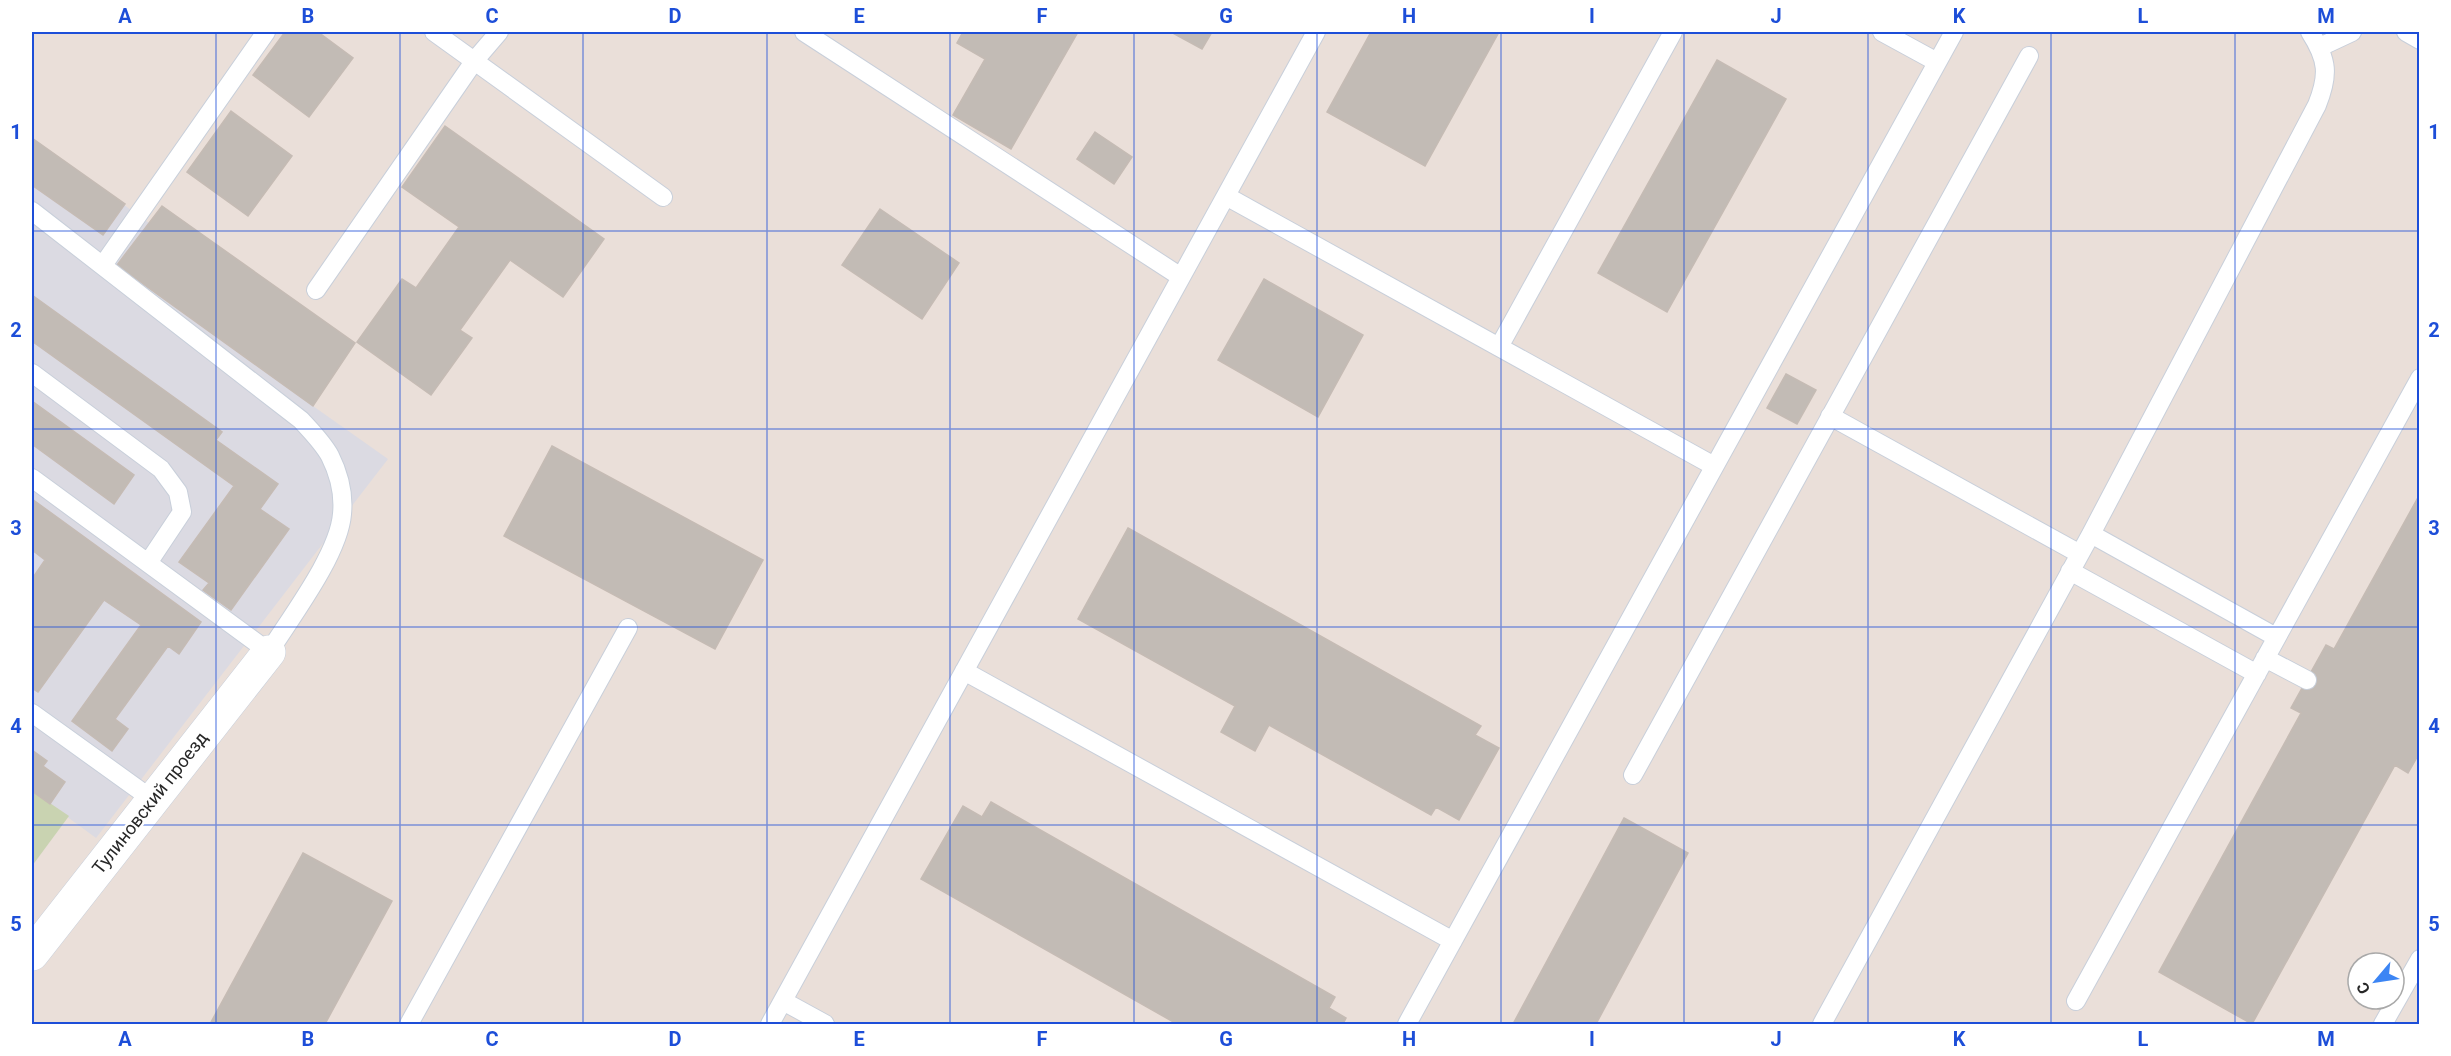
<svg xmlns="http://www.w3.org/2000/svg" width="2451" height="1056" font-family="Roboto,sans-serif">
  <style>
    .industrial { fill: #dbdae2 }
    .cemetery { fill: #c9d3b1 }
    .building { fill: #c2bbb5; stroke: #c5bbb4; stroke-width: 1.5 }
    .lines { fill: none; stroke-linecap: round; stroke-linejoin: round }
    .lane-casing { stroke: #c8cfda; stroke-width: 20 }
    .street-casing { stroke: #c8cfda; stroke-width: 34 }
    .lane { stroke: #fff; stroke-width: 18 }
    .street { stroke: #fff; stroke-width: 33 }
    .grid { fill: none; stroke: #1d4ed8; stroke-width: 1.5; stroke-opacity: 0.55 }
    .labels { text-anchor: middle; stroke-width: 5; stroke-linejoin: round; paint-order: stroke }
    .street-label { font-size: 18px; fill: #282828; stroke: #fff }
    .neatline { fill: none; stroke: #1d4ed8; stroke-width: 2 }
    .grid-label { font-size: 20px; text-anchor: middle; font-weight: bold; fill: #1d4ed8 }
  </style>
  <rect width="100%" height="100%" fill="#eadfd9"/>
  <path class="industrial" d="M32 138 149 223 162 206 355 343 313 406 388 459 96 838 32 791Z"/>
  <path class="cemetery" d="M32 791 69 816 32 866Z"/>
  <path class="building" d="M285 32H318L353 58 309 117 253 75Z
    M963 32H1078L1011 149 953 115 985 59 957 43Z
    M1171 32H1212L1202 49Z
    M1371 32H1499L1425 166 1327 112Z
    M1717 60 1786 99 1667 312 1598 273Z
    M231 111 292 156 248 216 187 172Z
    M445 126 604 239 563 297 510 260 460 330 472 338 431 395 357 342 402 279 416 288 459 227 402 187Z
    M1095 132 1132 157 1114 184 1077 159Z
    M32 138 125 204 103 235 32 185Z
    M162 206 355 343 313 406 117 265Z
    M880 209 959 263 922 319 842 265Z
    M1264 279 1363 335 1318 417 1218 360Z
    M32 295 222 432 216 440 278 484 260 509 289 529 231 610 203 590 209 583 179 562 234 486 32 341Z
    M1786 374 1816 390 1797 424 1767 408Z
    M32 401 134 475 114 504 32 444Z
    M552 446 763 560 715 649 504 536Z
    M2420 494V752L2408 773 2395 765 2252 1024 2159 972 2301 713 2291 708 2326 645 2334 649Z
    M32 499 201 622 179 654 168 646 115 719 128 729 112 751 72 721 141 625 104 600 38 692 32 688V579L45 560 32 550Z
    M1128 528 1481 726 1475 735 1499 748 1459 820 1436 807 1431 815 1269 725 1255 751 1221 732 1235 706 1078 619Z
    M32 750 47 761 43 766 65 782 50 804 32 791Z
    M991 802 1335 997 1329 1008 1346 1018 1343 1024H1177L921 879 963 806 982 817Z
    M1624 818 1688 853 1596 1024H1513Z
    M303 853 392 901 325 1024H210Z"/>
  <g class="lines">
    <g class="lane-casing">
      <path id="lane" d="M434 32 663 197
        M804 32 1181 277
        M1882 32 1937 62
        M2406 32 2420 40
        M2320 47 2352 32
        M1226 196 1714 466
        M32 211 301 420C311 431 323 443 330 456 339 474 344 494 342 514 339 554 291 617 269 652L32 478
        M103 265 266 32
        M316 290 475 60 499 32
        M1499 347 1673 32
        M32 373 161 469 178 492 182 512 148 563
        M1830 416 2080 554
        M2091 534 2276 637
        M2070 571 2257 674
        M2265 658 2307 680
        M964 671 1453 941
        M32 713 153 800
        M1633 775 2029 56
        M783 1001 825 1024
        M2076 1001 2420 378
        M409 1024 628 628
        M770 1024 1316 32
        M1407 1024 1954 32
        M1822 1024 2091 534 2317 105C2329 75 2328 60 2310 32
        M2383 1024 2420 959"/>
    </g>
    <g class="street-casing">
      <path id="street" d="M32 954 269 652"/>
    </g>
    <use href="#lane" class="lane"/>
    <use href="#street" class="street"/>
  </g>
  <path class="grid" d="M216 32V1024M400 32V1024M583 32V1024M767 32V1024M950 32V1024M1134 32V1024M1317 32V1024M1501 32V1024M1684 32V1024M1868 32V1024M2051 32V1024M2235 32V1024M32 231H2420M32 429H2420M32 627H2420M32 825H2420"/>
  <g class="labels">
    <g class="street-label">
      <text transform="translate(150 803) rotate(-52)" y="6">Тулиновский проезд</text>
    </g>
  </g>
  <rect width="2451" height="1056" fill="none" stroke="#ffffff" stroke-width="66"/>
  <g transform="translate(2376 981) rotate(241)"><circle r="28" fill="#ffffff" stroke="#a9a9a9" stroke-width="1.5"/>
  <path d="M0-4.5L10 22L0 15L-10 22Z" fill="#3c85f4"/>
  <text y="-9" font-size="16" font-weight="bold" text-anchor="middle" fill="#282828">С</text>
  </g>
  <rect x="33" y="33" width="2385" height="990" class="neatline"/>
  <g class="grid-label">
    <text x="125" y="23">A</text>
    <text x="308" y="23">B</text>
    <text x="492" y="23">C</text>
    <text x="675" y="23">D</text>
    <text x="859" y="23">E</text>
    <text x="1042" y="23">F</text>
    <text x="1226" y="23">G</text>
    <text x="1409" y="23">H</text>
    <text x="1592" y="23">I</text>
    <text x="1776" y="23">J</text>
    <text x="1959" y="23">K</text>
    <text x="2143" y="23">L</text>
    <text x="2326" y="23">M</text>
    <text x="16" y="139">1</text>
    <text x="2434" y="139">1</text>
    <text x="16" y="337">2</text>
    <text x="2434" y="337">2</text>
    <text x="16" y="535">3</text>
    <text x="2434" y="535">3</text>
    <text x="16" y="733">4</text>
    <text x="2434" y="733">4</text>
    <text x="16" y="931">5</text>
    <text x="2434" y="931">5</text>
    <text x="125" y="1046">A</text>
    <text x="308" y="1046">B</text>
    <text x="492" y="1046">C</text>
    <text x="675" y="1046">D</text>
    <text x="859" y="1046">E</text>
    <text x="1042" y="1046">F</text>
    <text x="1226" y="1046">G</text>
    <text x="1409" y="1046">H</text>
    <text x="1592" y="1046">I</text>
    <text x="1776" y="1046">J</text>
    <text x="1959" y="1046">K</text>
    <text x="2143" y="1046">L</text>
    <text x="2326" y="1046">M</text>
  </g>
</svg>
